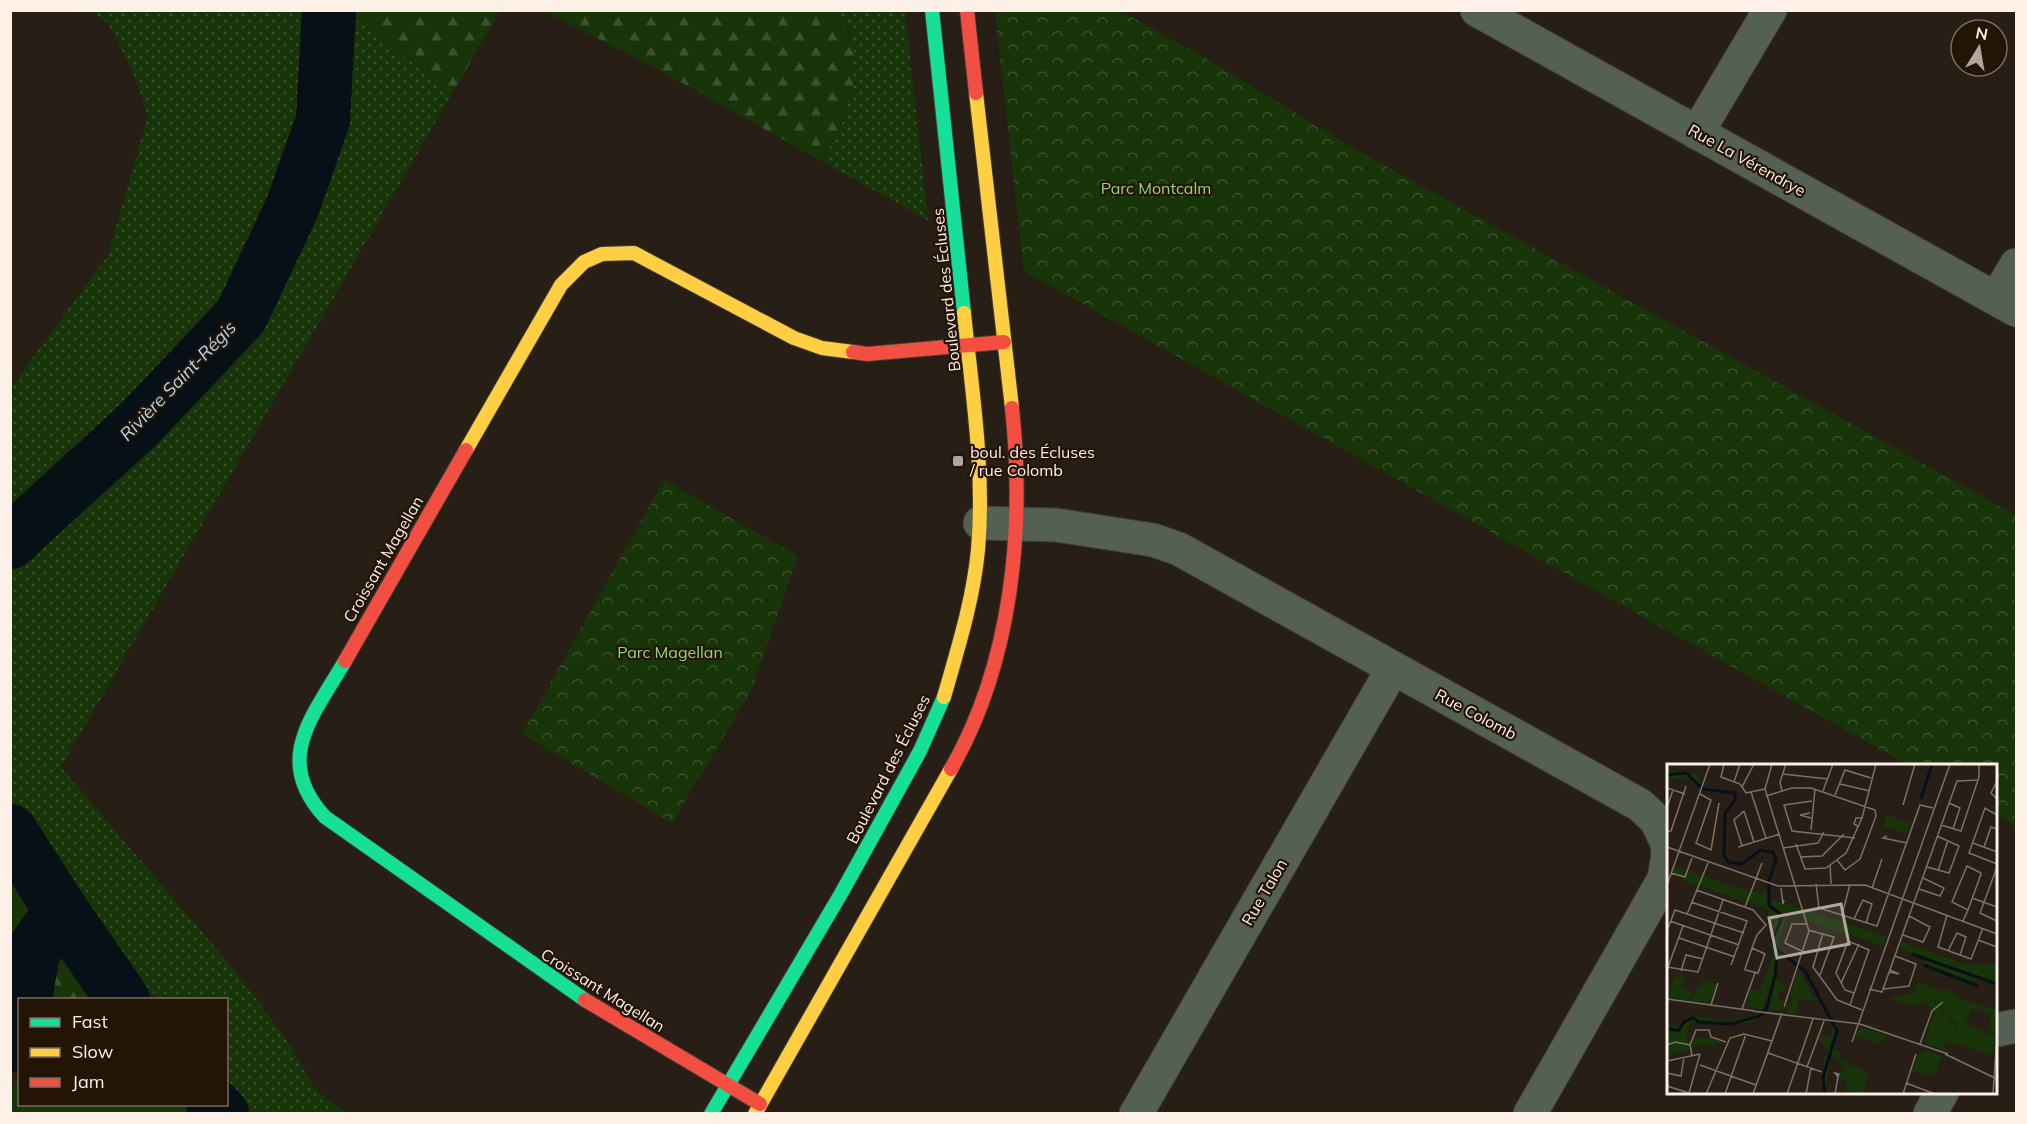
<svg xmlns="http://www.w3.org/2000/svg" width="2027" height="1124" font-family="Mulish,sans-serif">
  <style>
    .grass { fill: url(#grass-dots) }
    .forest { fill: url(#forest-firs) }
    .park { fill: url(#park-crowns) }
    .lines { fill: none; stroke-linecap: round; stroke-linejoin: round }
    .river { stroke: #071017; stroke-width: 54 }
    .street-casing { stroke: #433b35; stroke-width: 35 }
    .fast-casing { stroke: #433b35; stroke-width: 16 }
    .slow-casing { stroke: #433b35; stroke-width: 16 }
    .jam-casing { stroke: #433b35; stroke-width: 16 }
    .street { stroke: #536053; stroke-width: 33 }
    .fast { stroke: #16e098; stroke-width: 14 }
    .slow { stroke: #ffcf43; stroke-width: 14 }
    .jam { stroke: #f24e42; stroke-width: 14 }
    .poi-dot { fill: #b1a69e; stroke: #241406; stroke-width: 2 }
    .labels { text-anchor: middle; stroke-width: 4.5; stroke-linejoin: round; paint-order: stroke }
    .street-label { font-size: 16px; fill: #fcf0e7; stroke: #241406 }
    .park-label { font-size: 16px; fill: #8fda75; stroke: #241406 }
    .poi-label { font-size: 16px; fill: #fcf0e7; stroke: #241406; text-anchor: start }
    .water-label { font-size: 18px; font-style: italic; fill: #add9f6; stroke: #241406 }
    .inset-river { fill: none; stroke: #071017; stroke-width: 3 }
    .inset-road { fill: none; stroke: #7c726a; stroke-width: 1.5 }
    .view { fill: #b1a69e; fill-opacity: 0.15; stroke: #b1a69e; stroke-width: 3 }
    .inset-edge { fill: none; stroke: #fcf0e7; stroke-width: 3 }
  </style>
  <defs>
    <pattern id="grass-dots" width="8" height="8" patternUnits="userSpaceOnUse" patternTransform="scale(1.5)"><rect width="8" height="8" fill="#183409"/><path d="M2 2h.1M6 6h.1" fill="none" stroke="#3a522d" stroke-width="1.8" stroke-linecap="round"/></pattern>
    <pattern id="forest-firs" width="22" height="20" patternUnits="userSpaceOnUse" patternTransform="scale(1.5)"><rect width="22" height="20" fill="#183409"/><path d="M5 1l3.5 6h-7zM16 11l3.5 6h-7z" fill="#3a522d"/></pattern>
    <pattern id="park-crowns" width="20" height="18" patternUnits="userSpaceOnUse" patternTransform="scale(1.5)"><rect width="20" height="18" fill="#183409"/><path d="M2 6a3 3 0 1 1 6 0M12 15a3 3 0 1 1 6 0" fill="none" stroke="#3a522d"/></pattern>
  </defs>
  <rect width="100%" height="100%" fill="#271e16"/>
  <path class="grass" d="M91 11H307L305 24 310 100 308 132 301 157 277 179 210 333 181 364 33 492 11 517V387L108 255 148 116 134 75 108 23Z
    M838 11H905L928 220 823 162 846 114 851 34Z
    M357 19 452 94 61 767 238 974 286 1039 316 1090 346 1113H243L227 1095 226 1000 159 999 103 944 71 891 11 805 10 558C33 528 71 510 101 488 127 469 150 439 168 413L194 406 207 390 218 362 243 331 301 225 337 127 339 81 353 50Z"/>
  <path class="forest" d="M356 11V10L500 11 452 94 357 19Z
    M544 11H838C870 67 849 109 823 162L645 62Z
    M11 870 38 913 11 957H10Z
    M79 948 113 999H49C57 974 53 960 79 948Z
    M19 1074 20 1104 191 1105 200 1113H11V1091Z"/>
  <path class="park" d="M995 11H1121L1205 58 1355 149 2016 515V826L1996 814V766L1908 765 1024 271Z
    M664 480 798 556 751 691 672 823 522 734Z"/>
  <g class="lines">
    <path class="river" d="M10 542 139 424 241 316 292 208 323 120 329 10
      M10 831 61 910 33 951 25 1000
      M61 910 123 1000
      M10 1045 20 1030
      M213 1104 222 1114"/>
    <g class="street-casing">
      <path id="street" d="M1477 10 2016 310
        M1697 133 1770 10
        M1996 299 2016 265
        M980 523 1056 525 1153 540 1179 549 1640 805 1656 820 1667 843 1668 855 1664 879 1530 1114
        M1996 1030 2016 1026
        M1136 1114 1392 670
        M1930 1114 1942 1092"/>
    </g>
    <g class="fast-casing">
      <path id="fast" d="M932 10 964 313
        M345 661C313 716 272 760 325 817L585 1000
        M711 1114 842 892 920 751 944 697"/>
    </g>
    <g class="slow-casing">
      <path id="slow" d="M976 93 1012 408
        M466 450 561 285 584 262 602 254 634 253 794 338 822 348 853 352
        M944 697C958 648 973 601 978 550 985 471 972 392 964 313
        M755 1114 951 769"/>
    </g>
    <g class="jam-casing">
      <path id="jam" d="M967 10 976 93
        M853 352 867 354 1004 342
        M345 661 466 450
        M951 769C1012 663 1025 528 1012 408
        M585 1000 760 1104"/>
    </g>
    <use href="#street" class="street"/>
    <use href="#fast" class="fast"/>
    <use href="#slow" class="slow"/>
    <use href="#jam" class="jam"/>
  </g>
  <rect class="poi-dot" x="952" y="455" width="12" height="12" rx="3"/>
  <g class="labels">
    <g class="street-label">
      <text transform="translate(1747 160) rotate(29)" y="6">Rue La Vérendrye</text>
      <text transform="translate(946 290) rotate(-96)" y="6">Boulevard des Écluses</text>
      <text transform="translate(383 559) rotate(-60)" y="6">Croissant Magellan</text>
      <text transform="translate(1476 714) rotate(28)" y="6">Rue Colomb</text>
      <text transform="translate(888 769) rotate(-63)" y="6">Boulevard des Écluses</text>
      <text transform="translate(1264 892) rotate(-60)" y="6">Rue Talon</text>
      <text transform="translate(603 990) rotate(32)" y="6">Croissant Magellan</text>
    </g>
    <g class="park-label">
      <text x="1156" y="194">Parc Montcalm</text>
      <text x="670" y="658">Parc Magellan</text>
    </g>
    <g class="poi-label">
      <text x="970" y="458">boul. des Écluses<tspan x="970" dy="18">/ rue Colomb</tspan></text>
    </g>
    <g class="water-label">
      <text transform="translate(178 381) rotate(-46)" y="6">Rivière Saint-Régis</text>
    </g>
  </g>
  <g transform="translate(1667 764)">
    <rect width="330" height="330" fill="#271e16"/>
    <path d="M100 122 102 146 111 149 114 157 103 183 108 158 101 152ZM106 136 133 144 137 156 133 150 104 145ZM115 153 119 155 110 181 131 198 130 201 106 178ZM234 177 301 201 330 200V207H305L243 183H232ZM258 195 297 209 330 212V219L313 214 303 219 255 202ZM132 204 143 229 151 236 132 235 129 250 122 249 119 243 121 238 124 241 126 233 123 232ZM109 212 110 218 122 222 111 229V237L118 236 113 246H102ZM8 213 19 214 15 225 25 226 21 236 0 233 5 226 0 222 3 224ZM36 216 50 220 43 239 23 237ZM96 219H101L96 246 77 243 84 237 81 234 84 225 93 227ZM276 227H286L293 235 330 246 329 270 321 264 325 251 305 244 299 260 329 272 325 291 279 277 277 284 291 292 257 278 268 248 258 238 243 242 214 231 222 234 252 228 255 238 267 237 291 265 285 244 271 234ZM194 264 221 272 212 280 188 272ZM258 286 277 293 270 301 272 307 261 312 245 307 251 292Z" fill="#183409"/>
    <path d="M105 182 110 187 106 213 96 246 101 220 96 219 106 192ZM250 218 276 227 271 234 287 246 296 266 267 237 243 239 253 233 252 228 246 229ZM87 251H96L83 259H24L15 268H0V260L10 263 28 252 62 258ZM164 259 170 270 159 302 155 301 158 296 155 292 159 293 161 285 151 275 152 272 166 273ZM166 259 171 267V271L167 284 174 288 172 295 202 309 195 330 180 327 178 330 180 318 172 315 177 303 164 290 158 330 157 311 171 270Z" fill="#183409"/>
    <path d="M243 183 305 207H330V212L309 213 232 184Z" fill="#183409"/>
    <path d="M0 7 32 10 33 26 22 13 0 16ZM8 103 84 128 96 130 99 124 101 145 15 116 16 113 5 108ZM137 145 220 173 216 182 140 157ZM17 263 22 264 18 276 23 277V286L0 291V268H15ZM43 273 56 280 48 278 46 282 35 280 24 285 26 275Z" fill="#183409"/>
    <path d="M220 51 243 59 239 70 216 62Z" fill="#183409"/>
    <path class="inset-river" d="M0 11 19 9 36 25 68 29V36L58 49 57 91 61 98 75 100 93 86 106 88 109 95 102 117V141L113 150 114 156 105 177 111 186 108 212 100 243 93 252 64 260 31 258 27 254 18 257 11 267 0 264M254 35 265 0M111 186 138 207 170 267 156 313 158 330M245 190 330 220M257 201 311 222"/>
    <path class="inset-road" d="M57 0 54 13 73 20 79 29 98 25M105 0 98 25 142 167 117 243M116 10 161 15M330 17 324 29 330 35M67 18 73 0M173 20 203 27M75 23 87 0M0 24 18 30M115 27 113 18 119 0M156 27 166 0M84 28 99 74M33 30 44 36 29 79 44 86 52 39M168 31 178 6 204 14M99 32 125 24H144L208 46 209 52 193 95 178 106 170 96M145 37 117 41 125 67 188 74M282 39 293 44 286 65M236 41 248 0M0 43 6 26M77 47 87 78M143 49 133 51 144 54M330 51 318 44 302 89 330 100M274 61 294 67 312 13V0M192 63 187 60 189 54H195M144 66 148 25M0 67H4L19 22M220 72 216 74 240 79M306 79 330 88M129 80 138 105 159 104 179 89 195 54 209 0M75 82 67 56 77 47M0 83 111 122 198 121 330 170M71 83 113 70M317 83 324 63 330 65M116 84 151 79 157 68M133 93 155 92 177 70M163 101 164 120M260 103 282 109 292 82 270 72M330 103 313 149 330 157M271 107 281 76M4 109 18 113 25 94M149 120 152 144 210 162 253 41 266 44M0 121 43 0M114 124 116 140 117 136M205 124 215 95M252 125 273 132 277 124 256 114M29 126 86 146 99 161 90 171 85 184 78 205V206L91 209 98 190 85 184M305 134 330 143M24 138 80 157 64 201M78 143 95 99M20 150 41 99M175 151 183 120M280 151 271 183 304 195 316 164M187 155 196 136 205 140 199 159M3 157 72 181M296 157 301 146 314 110V109L300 102 285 138 301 146M141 166 167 173 153 211M0 167 8 146 77 169M156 169 146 203 170 236 195 246M236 171 256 178 263 163 242 152M12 174 68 193M311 176 330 183M281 187 290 169 299 173 293 191M137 188 118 179 125 160H140M0 203 31 208 56 136M1 203 16 162M14 207 19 191 36 195M222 208 232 210 223 206M174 219 192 180M202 225 215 228 290 17 312 16M217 225 242 222 249 200 228 192M0 235 88 247M44 241 51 219M183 241 202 186 181 177 169 209 178 226 187 229M75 245 88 209M85 247 193 260 281 290M185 278 283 0M253 280 265 247 276 238M0 281 8 278 23 281M101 289 155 308M278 290 330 315M25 292 23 281 29 266H42L44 273 59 278M0 297 33 290M33 301 89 321M140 303 157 257M0 309 14 312 17 293M239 319 268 330M0 322 22 329 33 290M39 330 63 274 77 270 105 277M58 330 79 270M86 330 115 249M120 330 146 255M139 330 144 304M168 330 171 313 168 309 172 310 171 313M236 330 249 290M326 330 330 271"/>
    <path class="view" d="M174 140 182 180 110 194 102 154Z"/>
    <rect width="330" height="330" class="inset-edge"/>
  </g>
  <rect width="2027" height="1124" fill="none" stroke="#fcf0e7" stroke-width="24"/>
  <rect x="18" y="998" width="210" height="108" fill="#241406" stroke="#7a6c60" stroke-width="1.5"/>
  <rect x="30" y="1018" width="30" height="9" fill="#16e098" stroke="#7a6c60" stroke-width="1.5"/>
  <text x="72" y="1028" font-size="18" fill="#fcf0e7">Fast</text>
  <rect x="30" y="1048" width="30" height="9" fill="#ffcf43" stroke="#7a6c60" stroke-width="1.5"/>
  <text x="72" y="1058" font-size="18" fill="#fcf0e7">Slow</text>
  <rect x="30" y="1078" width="30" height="9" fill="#f24e42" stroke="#7a6c60" stroke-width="1.5"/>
  <text x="72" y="1088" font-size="18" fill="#fcf0e7">Jam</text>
  <g transform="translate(1979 48) rotate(11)"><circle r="28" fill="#241406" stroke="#7a6c60" stroke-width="1.5"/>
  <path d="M0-4.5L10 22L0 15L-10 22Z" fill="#b1a69e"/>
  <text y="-9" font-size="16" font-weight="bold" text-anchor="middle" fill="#fcf0e7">N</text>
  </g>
</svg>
